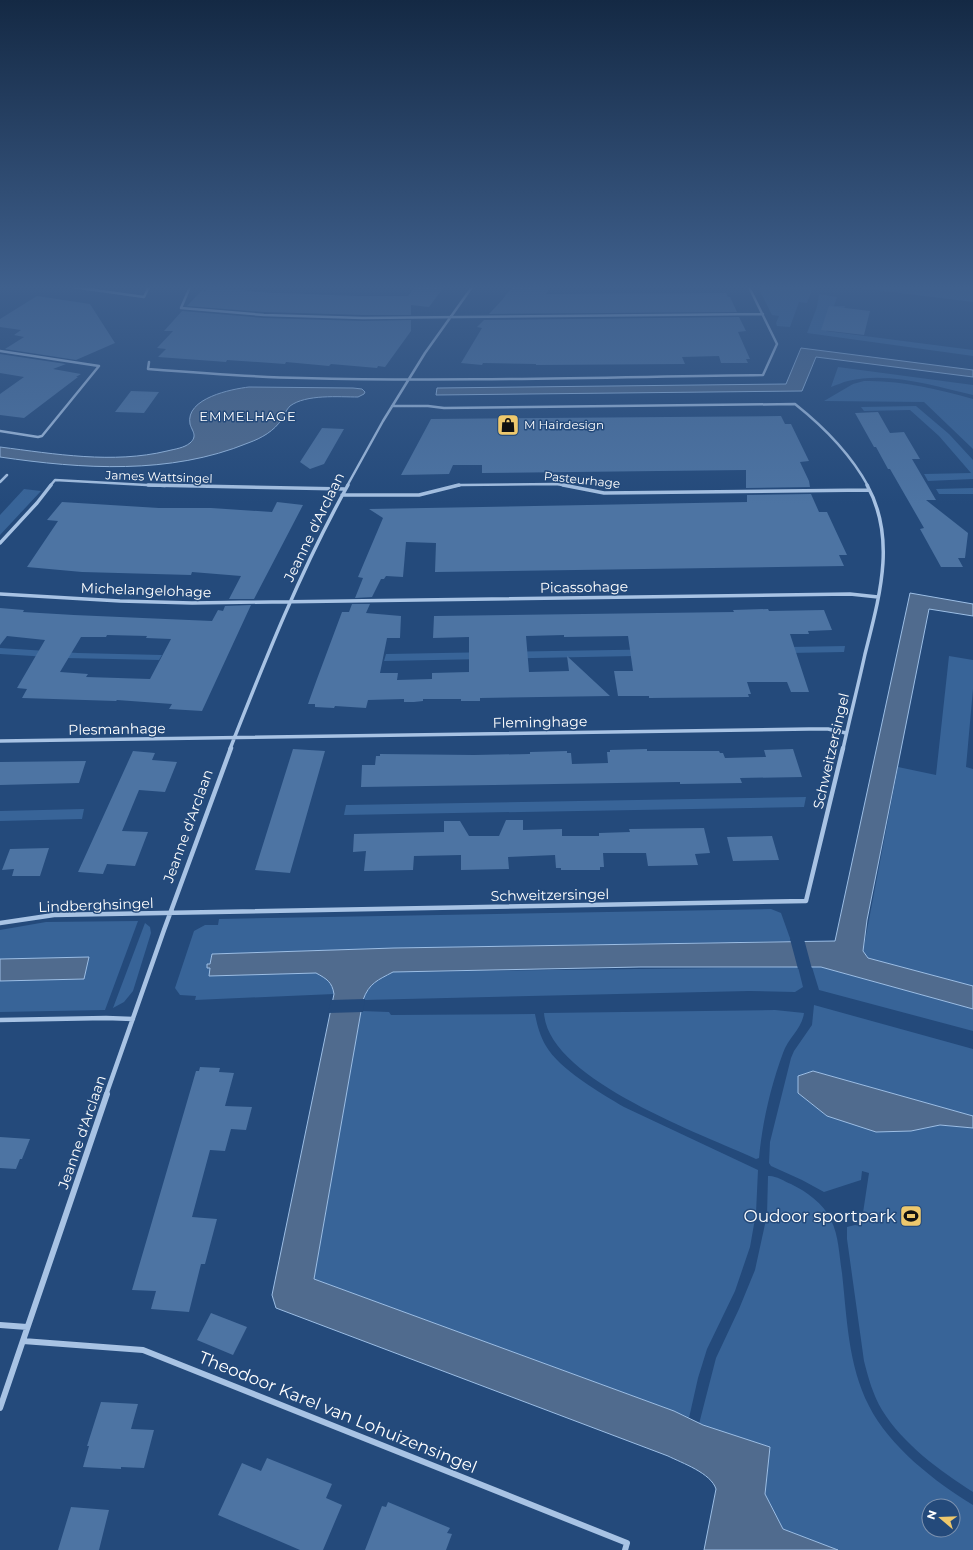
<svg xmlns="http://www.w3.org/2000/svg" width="973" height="1550" font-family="Montserrat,sans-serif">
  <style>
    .green { fill: #386498; fill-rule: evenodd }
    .water { fill: #506b8e; stroke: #9cbee5 }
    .pier { fill: #244a7b }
    .building { fill: #4d74a3; fill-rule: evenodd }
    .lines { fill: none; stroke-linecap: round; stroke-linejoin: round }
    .street-far3 { stroke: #a8c3e4; stroke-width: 2.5 }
    .street-far2 { stroke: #a8c3e4; stroke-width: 3.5 }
    .street-far1 { stroke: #a8c3e4; stroke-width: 4.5 }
    .street { stroke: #a8c3e4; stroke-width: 6 }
    .labels { text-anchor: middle; stroke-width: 3; stroke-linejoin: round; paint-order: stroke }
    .far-poi-label { font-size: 12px; fill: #fff; stroke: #244a7b; text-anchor: start }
    .far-street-label { font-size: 12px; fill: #fff; stroke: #244a7b }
    .far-quarter-label { font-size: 13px; letter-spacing: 1px; fill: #fff; stroke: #244a7b }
    .street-label { font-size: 14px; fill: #fff; stroke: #244a7b }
    .near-poi-label { font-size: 17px; fill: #fff; stroke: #244a7b; text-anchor: end }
    .near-street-label { font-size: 17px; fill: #fff; stroke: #244a7b }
  </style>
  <rect width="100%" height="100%" fill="#244a7b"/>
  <path class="green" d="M758 287H813L807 303 799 302 790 327 777 326 776 323 779 316 772 315Z
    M851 287H973V302Z
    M819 294 837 297 834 306H845L837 326 826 331 973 350V356L807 333 817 307Z
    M838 367 973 385V395C934 386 889 371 848 381 843 382 837 385 831 387Z
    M864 381C900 380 938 389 973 399V449L924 402 824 401 853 384Z
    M916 406 949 434 973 460V479L928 481 924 474 971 473 939 436 910 410 864 411 861 407Z
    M973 488V494H939L936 489Z
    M24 489 41 491 0 535V515Z
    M845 646 844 652 384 661 386 654Z
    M0 648 78 653 162 655 159 660 65 658 0 654Z
    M949 656 973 660V689L966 767 973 769V986L868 958 863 951 898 767 936 775Z
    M806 797 804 807 344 815 346 805Z
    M84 809 82 819 0 821V811Z
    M771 909 781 913 791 941 394 948 212 954 210 964 207 968H210L209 976 316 973C327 979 332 982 334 994L195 1000 196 996 180 995 175 988 194 931 205 925H218L219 919Z
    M138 921 105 1010 0 1012V981L83 979 88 957 0 959V930L46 922Z
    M145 923 150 927 151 933 133 991 124 1002 113 1008Z
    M798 967 803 987 795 992 749 991 363 1000C369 983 378 980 393 972Z
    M812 967H821L973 1009V1031L819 990Z
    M814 1005 973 1049V1116L813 1071 798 1076V1093L827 1116 911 1131 940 1125 973 1128V1492C940 1471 903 1444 882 1410 873 1395 868 1377 864 1361L847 1239V1227L855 1225 861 1226 869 1173 862 1171 861 1180 824 1192 802 1180 771 1166 769 1163 770 1142 791 1058 794 1051 812 1025Z
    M775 1010 804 1013C802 1029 788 1038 783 1053 771 1085 762 1124 759 1158L756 1159C703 1134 548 1080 544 1013Z
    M361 1011 389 1012 391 1015 535 1014C537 1025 540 1036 546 1046 559 1069 602 1094 624 1107L758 1170 756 1213 750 1247 735 1291 707 1349 698 1378 689 1418 674 1411 314 1279Z
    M768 1176C775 1175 784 1181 791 1184 807 1192 823 1203 831 1220 839 1236 839 1255 842 1273 847 1318 848 1365 869 1406 889 1446 935 1482 973 1505V1550H838L783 1529 765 1494 770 1447 699 1424 716 1358 739 1309 755 1270 767 1215ZM929 1506H953V1530H929Z"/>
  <path class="water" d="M801 348 973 370V377L816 357 802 391 436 395 437 388 786 384Z
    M249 387 353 388 362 389 365 392 364 394 358 397C339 397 306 394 290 406 286 410 285 414 282 419 274 431 262 438 248 443 170 475 82 469 0 457V447C55 454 113 464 167 451 175 449 184 448 190 443 198 436 192 431 190 424 185 398 232 389 249 387Z
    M910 593 973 604V616L929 609 867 920 863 951 868 958 973 986V1009L821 967H640L393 972C378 980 369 983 363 1000L314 1279 674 1411 703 1425 770 1447 765 1494 783 1529 838 1550H704L716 1489C711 1473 682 1463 668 1456L276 1308 272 1295 334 994C332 982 327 979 316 973L209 976 210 968H207V964H210L212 954 394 948 835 941Z
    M89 957 84 979 0 981V959Z
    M813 1071 973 1116V1128L940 1125 911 1131 876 1132 827 1116 798 1093V1076Z"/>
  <path class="pier" d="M790 939H804L812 969H798Z
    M365 999 363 1012 328 1013 331 1000Z"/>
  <path class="building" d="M415 287H444L429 307 411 305V315H363L264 312 187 306 202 290 206 291 209 288 254 291 253 292 359 296H408Z
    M512 287 549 289 546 294 726 293 728 297H730L737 312 489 314 502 300Z
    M37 296 90 304 115 343 76 360 5 349 24 337 14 335 21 330 0 327V319Z
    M829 306 870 311 864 335 821 330Z
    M182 311 264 318 363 321 411 320V331L385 367 378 366 377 368 331 364 329 366 286 362 285 364 227 360 226 362 213 361 158 357 166 349 157 348 173 331H164Z
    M739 317 746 331 738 332 750 359H746L748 363H721L719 356 682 357 685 364 536 365V364L483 363 482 365 461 363 482 328 477 327 484 320Z
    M0 354 66 364 53 369 81 374 76 377H78L24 418 0 415V394L24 377 0 373Z
    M131 391 159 392 144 413 115 412Z
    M878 412 890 433 904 432 920 459H912L936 500H926L968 533 965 558H958L963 567H941L920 529 924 528 890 469H888L876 447H874L855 413Z
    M781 416 785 424H791L809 461 800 462 809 481 810 487 746 488V470L482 473V465H453L449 474 401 475 431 419Z
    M322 428 344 429 324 464 310 469 300 462Z
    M811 494 819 512H827L847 555H839L844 566 435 572 436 543 406 542 403 577 386 576 384 579H381L372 597 355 598 363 578 358 577 383 518 369 509 747 502V495Z
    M62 502 159 508H211L272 512 277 502 303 505 254 599H229L241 576 192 572 191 575 82 572 27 567 58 521 47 520Z
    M352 604H370L366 613 401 616 400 638H387L380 673H398L397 680 432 679V673L469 672V637L433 638 434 616 734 612 733 610 768 609 769 611 824 610 832 630 808 631 809 634H790L809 692H791L787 682H747L751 694H748L749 697 649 698V696H618L614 671H633L628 636 564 637V635L526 636 529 672 569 671 567 656 610 696 480 698V701H461V699H423V701L414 702H404V699L368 700 366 708 335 706 334 708 315 707V704H308L317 679 342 612H349Z
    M251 605 202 711 169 709 172 704 117 700 116 701 22 698 27 689 17 688 45 640 7 636 0 645V608L24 610 23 612 74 615 212 621 218 610 223 611 225 606ZM107 635 147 636 146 638 171 639 150 679 86 677 88 674 60 672 81 637H106Z
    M293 749 325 751 290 873 255 870Z
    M647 749V751H719L720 753H723L725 758 766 757 764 750 793 749 802 777 740 778 742 783 680 784V782L361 787 362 765H375L376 756H380V754L474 755 530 754V752L567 751V753H571L572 764 608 763 607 752H610V750Z
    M133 751 155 753 152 760 177 762 165 792 139 790 122 831 148 832 135 866 107 864 103 874 78 872Z
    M86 761 79 783 0 785V762Z
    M506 820H523V830L562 829V836H599V833L630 832 629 829 704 828 710 853 695 854 698 865 648 866 646 853H603L604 867H600V870H561V868H556L555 855 508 857 509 869 461 870V855L414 856 413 870 364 871 366 851 353 852 354 834 444 832V821H460L469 836H499Z
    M772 836 779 860 733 861 727 837Z
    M49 848 40 876H12L14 869 2 870 10 849Z
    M200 1067 220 1068 219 1072 234 1073 225 1106 252 1107 246 1130 231 1129 225 1151 210 1150 192 1217 217 1219 205 1264H201L189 1312 151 1309 156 1291 132 1290 196 1071H199Z
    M0 1137 30 1139 22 1159H20L16 1169 0 1168Z
    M211 1313 247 1327 233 1355 197 1340Z
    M101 1402 138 1404 131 1429 154 1430 144 1468 121 1467V1469L83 1467 89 1446H87Z
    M267 1458 332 1484 326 1498 342 1505 323 1550H300L218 1515 242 1463 261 1471Z
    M388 1502 450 1528 447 1533 452 1534 446 1550H365L382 1506 386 1507Z
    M71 1507 109 1510 99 1550H58Z"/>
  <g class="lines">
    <path class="street-far3" d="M73 287 144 297 149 287
      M190 287 181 308 264 315 363 318 763 314
      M0 351 99 366 42 436 38 437 0 431
      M149 362 148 369C199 373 251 377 302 378 456 382 609 377 763 375L777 344 749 287
      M392 406H428L444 408 795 404C824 427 850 453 868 486
      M0 482 7 475
      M50 486 55 480 165 486
      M347 486 383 421 425 353 472 287
      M455 486 461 485 556 484 569 486"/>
    <path class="street-far2" d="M148 485 345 489
      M563 485 604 493 869 490
      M342 495H419L459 485
      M0 543 37 503 51 485
      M0 594 120 601 192 603 850 594 878 597
      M0 741 809 729H828L846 733
      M230 749C265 660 301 569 348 485
      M843 749C850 717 858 686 865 654 879 598 897 539 867 485"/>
    <path class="street-far1" d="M0 923 54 915 806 901 843 748
      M0 1020 106 1018 133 1019
      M106 1095 164 930 231 748"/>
    <path class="street" d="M0 1325 27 1327
      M23 1341 143 1350 627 1543 625 1550
      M0 1408 107 1094"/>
  </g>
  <linearGradient id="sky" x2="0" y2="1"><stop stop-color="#142944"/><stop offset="0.57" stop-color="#3f608d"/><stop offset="1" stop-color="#3f608d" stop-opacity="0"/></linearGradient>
  <rect width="973" height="504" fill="url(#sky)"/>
  <defs>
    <g id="shop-square" transform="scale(1.15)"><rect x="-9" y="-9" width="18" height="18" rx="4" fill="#eec86c" stroke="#244a7b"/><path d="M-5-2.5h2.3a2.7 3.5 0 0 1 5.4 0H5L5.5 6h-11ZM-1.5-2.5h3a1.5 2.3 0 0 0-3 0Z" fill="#111"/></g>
    <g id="stadium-square" transform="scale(1.15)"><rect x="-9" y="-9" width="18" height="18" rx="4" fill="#eec86c" stroke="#244a7b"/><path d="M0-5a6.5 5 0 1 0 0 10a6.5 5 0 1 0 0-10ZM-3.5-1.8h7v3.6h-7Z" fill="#111"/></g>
  </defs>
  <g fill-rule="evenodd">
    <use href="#shop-square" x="508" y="425"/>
    <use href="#stadium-square" x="911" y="1216"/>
  </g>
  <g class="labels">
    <g class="far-poi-label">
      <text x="524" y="429">M Hairdesign</text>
    </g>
    <g class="far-street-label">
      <text transform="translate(159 477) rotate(2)" y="4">James Wattsingel</text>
      <text transform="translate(582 480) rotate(6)" y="4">Pasteurhage</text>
    </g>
    <g class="far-quarter-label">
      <text x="248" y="421">EMMELHAGE</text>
    </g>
    <g class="street-label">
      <text transform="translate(314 527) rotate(-64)" y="5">Jeanne d'Arclaan</text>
      <text transform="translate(584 587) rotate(-1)" y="5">Picassohage</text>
      <text transform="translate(146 590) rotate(2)" y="5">Michelangelohage</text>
      <text transform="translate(540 722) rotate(-1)" y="5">Fleminghage</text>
      <text transform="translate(117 729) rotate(-1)" y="5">Plesmanhage</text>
      <text transform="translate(831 751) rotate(-77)" y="5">Schweitzersingel</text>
      <text transform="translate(188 826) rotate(-70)" y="5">Jeanne d'Arclaan</text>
      <text transform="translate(550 895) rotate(-1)" y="5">Schweitzersingel</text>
      <text transform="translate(96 905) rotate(-2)" y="5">Lindberghsingel</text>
      <text transform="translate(82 1132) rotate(-71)" y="5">Jeanne d'Arclaan</text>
    </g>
    <g class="near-poi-label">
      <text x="896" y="1222">Oudoor sportpark</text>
    </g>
    <g class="near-street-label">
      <text transform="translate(338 1412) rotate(22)" y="6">Theodoor Karel van Lohuizensingel</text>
    </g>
  </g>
  <g transform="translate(941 1518) rotate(289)"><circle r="19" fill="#244a7b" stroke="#7c92b0"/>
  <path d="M0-3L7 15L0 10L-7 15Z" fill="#eec86c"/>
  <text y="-6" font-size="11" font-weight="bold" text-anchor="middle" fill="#ffffff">N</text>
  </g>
</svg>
